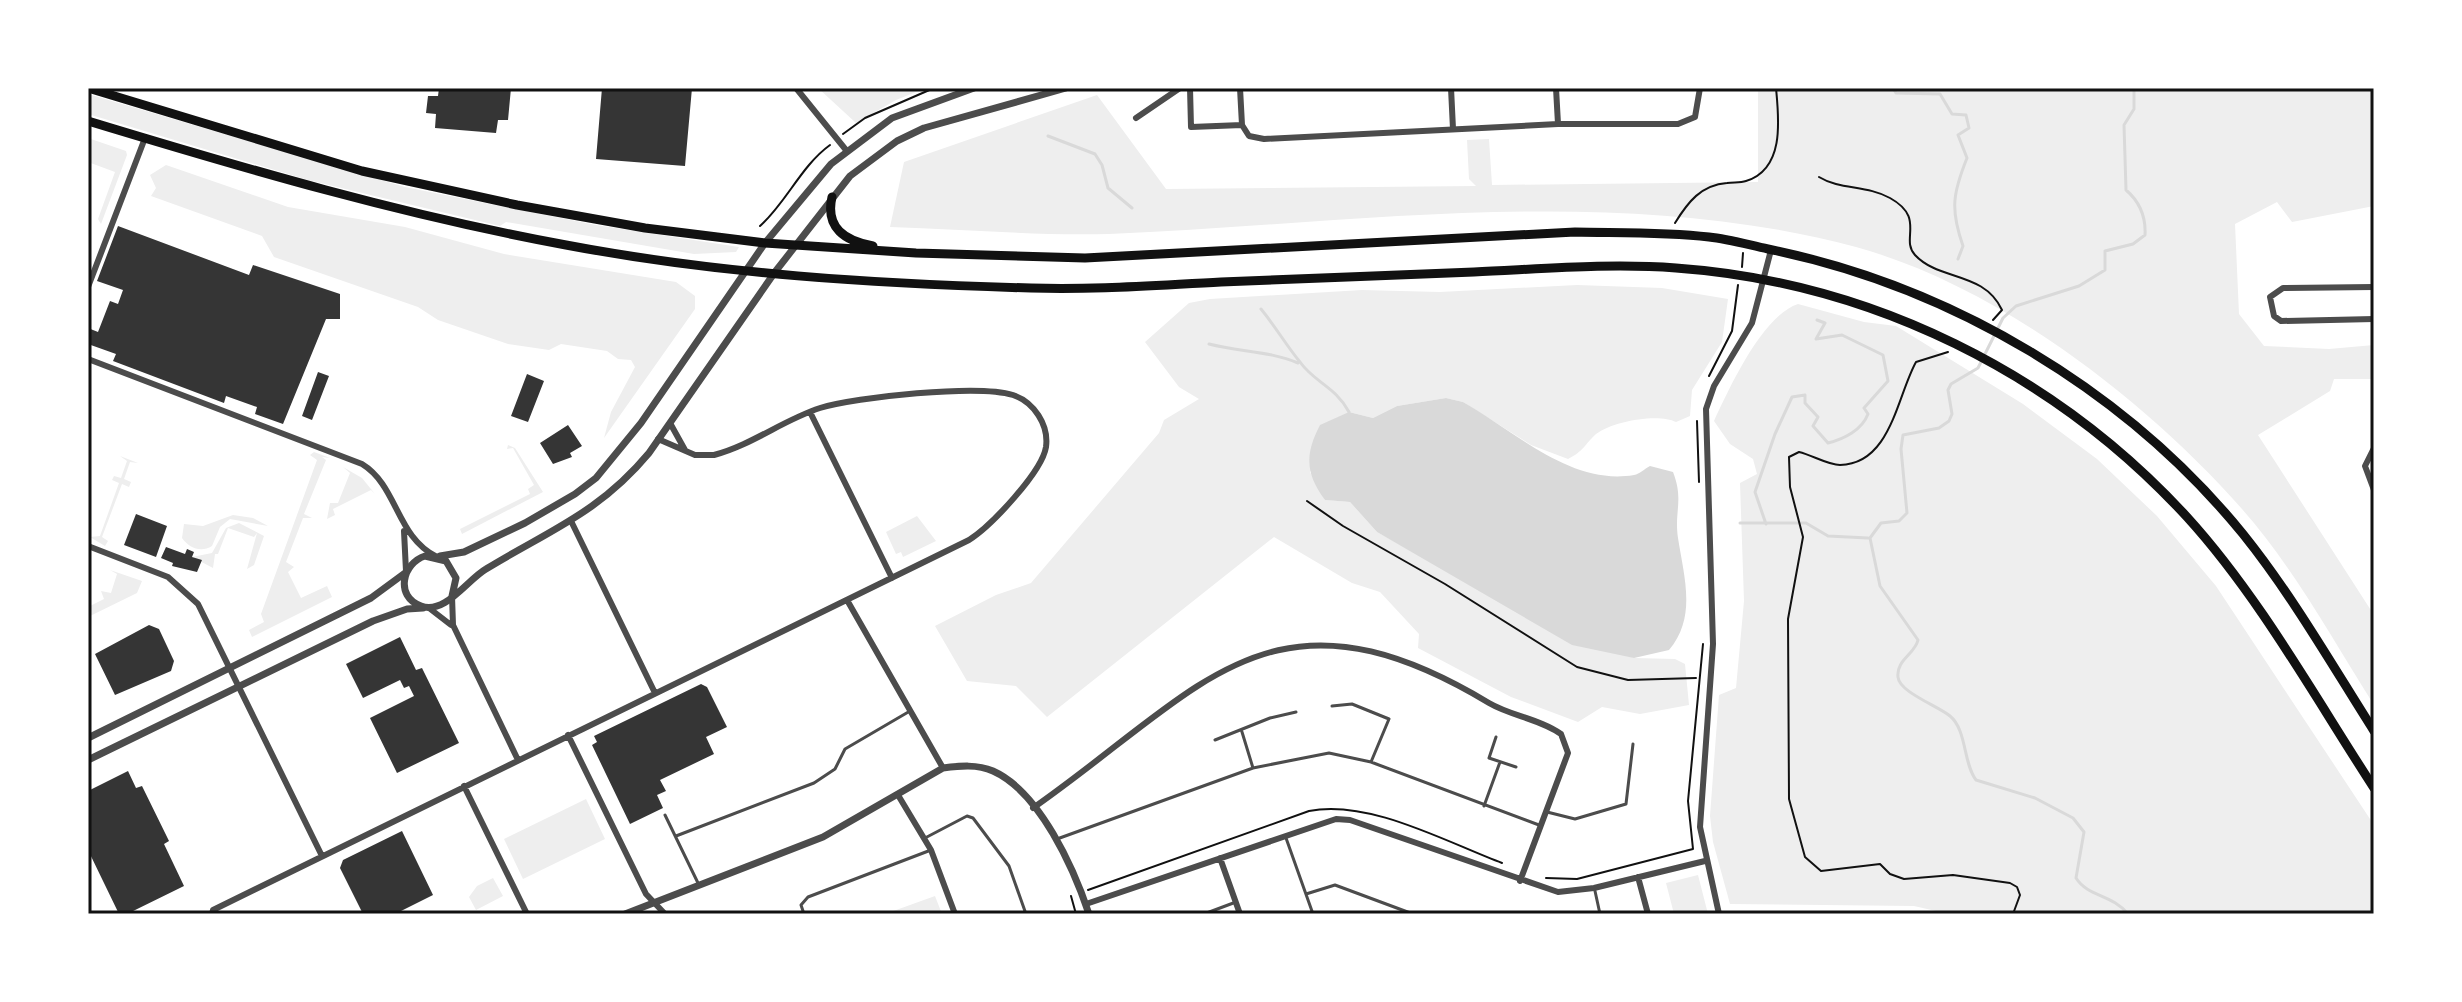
<svg xmlns="http://www.w3.org/2000/svg" width="2462" height="1002" font-family="Lato,sans-serif">
  <style>
    .green { fill: #eee }
    .water { fill: #d9d9d9 }
    .lines { fill: none; stroke-linecap: round; stroke-linejoin: round }
    .stream { stroke: #d9d9d9; stroke-width: 3 }
    .building { fill: #353535 }
    .path { stroke: #111; stroke-width: 2 }
    .service { stroke: #4c4c4c; stroke-width: 3 }
    .minor { stroke: #4c4c4c; stroke-width: 6 }
    .tertiary { stroke: #4c4c4c; stroke-width: 7 }
    .primary { stroke: #111; stroke-width: 9 }
    .neatline { fill: none; stroke: #111; stroke-width: 3 }
  </style>
  <rect width="100%" height="100%" fill="#fff"/>
  <path class="green" d="M818 88H926L896 100 856 123Z
    M1758 88H2374V206L2292 222 2277 202 2235 224 2239 314 2264 346 2329 349 2374 345V379H2334L2330 391 2258 435 2374 615V705C2332 639 2294 568 2242 509 2146 400 1998 286 1856 247 1613 182 1356 224 1109 234 1037 236 963 229 890 227L904 162 1097 95 1166 189 1476 186 1469 179 1467 140 1489 139 1492 185 1758 182Z
    M88 94 405 187 596 225 739 247 736 252 694 254 506 222 500 226 308 180 88 114Z
    M88 138 126 151 127 155 101 224 98 219 115 172 88 162Z
    M166 165 288 207 405 227 504 254 676 282 695 296V309L604 438 611 412 635 367 631 360 618 359 607 351 561 344 549 350 508 344 438 320 418 307 274 257 262 236 151 196 156 188 150 175Z
    M1577 285 1662 288 1728 299 1722 342 1692 390 1690 416 1676 422C1659 413 1613 421 1596 434 1584 445 1584 451 1568 459L1531 445 1463 402 1446 398 1397 406 1373 418 1349 412 1310 472 1325 500 1350 502 1377 532 1466 581 1634 658 1675 659 1685 664 1689 705 1640 714 1602 707 1578 722 1511 697 1418 648 1419 634 1380 592 1352 583 1274 537 1047 717 1016 686 967 681 935 626 996 595 1031 583 1159 433 1164 420 1199 399 1179 387 1145 342 1189 303 1210 299 1362 290 1440 292Z
    M1798 304 1864 322 1896 326 2023 404 2097 459 2157 516 2216 586 2374 825V914H1949L1914 906 1730 904 1713 842 1710 816 1719 695 1736 688 1744 601 1740 483 1757 474 1753 459 1730 444 1714 421C1730 387 1762 316 1798 304Z
    M508 445 515 448 543 492 462 534 460 529 530 494 528 489 534 485 513 448 507 449Z
    M314 452 330 458 322 457 326 460 304 514 312 518H303L286 562 294 567 288 572 301 598 327 586 332 597 252 637 249 630 264 622 261 614 317 460 310 455Z
    M120 456 138 463 130 462 124 479 131 482 129 487 122 484 102 537 108 541 105 546 90 537 100 536 119 483 112 480 114 476 121 478 127 461Z
    M343 467 362 478 375 494 371 490 333 509 335 515 327 519 330 503H338L350 473Z
    M233 515 253 518 268 526 230 519 220 527 212 546C201 553 189 548 182 538L184 524 203 526Z
    M917 516 936 541 903 557 901 552 896 554 886 532Z
    M239 523 264 536 254 565 247 569 257 533 254 537 228 528 218 554H215L213 568 192 557 212 553 226 528Z
    M110 570 142 581 137 593 88 617V607L104 599 101 591 111 593 117 574Z
    M586 799 605 839 523 879 504 839Z
    M1698 875 1708 914H1674L1666 883Z
    M493 878 503 896 476 910 469 897 477 886Z
    M935 896 942 914H885Z"/>
  <path class="water" d="M1446 398 1463 402C1515 431 1570 486 1634 475 1640 474 1644 469 1650 466L1673 472C1684 500 1674 511 1678 538 1684 577 1697 617 1669 650L1634 658 1572 645 1377 532 1350 502 1325 500C1305 473 1305 454 1320 425L1349 412 1373 418 1397 406Z"/>
  <g class="lines">
    <path class="stream" d="M1893 88 1896 93 1940 94 1952 114 1966 115 1969 128 1958 135 1967 158C1953 193 1950 209 1963 246L1958 259
      M1048 136 1095 154 1102 165 1108 188 1132 208
      M1261 309C1275 326 1286 345 1300 362 1315 383 1335 386 1349 412
      M1209 344C1240 352 1270 351 1298 363
      M1740 523H1806L1828 536 1868 538
      M1766 524 1755 492 1775 434 1792 397 1805 395V403L1818 417 1813 426 1828 443C1844 439 1862 430 1868 414L1864 408 1888 381 1883 355 1842 335 1816 339 1825 323 1817 320
      M2128 914C2112 894 2088 897 2076 878L2084 832 2073 818 2035 798 1976 780C1963 763 1967 730 1950 716 1938 706 1899 692 1898 677 1896 660 1915 654 1918 640L1880 586 1870 538 1881 523 1899 521 1907 513 1901 449 1903 435 1939 428 1949 421 1952 414 1948 390 1951 384 1978 368 2003 318 2016 306 2079 286 2105 270V251L2133 244 2145 235C2146 217 2140 202 2126 190L2124 125 2134 109V88"/>
  </g>
  <path class="building" d="M439 88H511L508 120H498L496 133 435 128 436 114 426 113 428 96H438Z
    M602 88H692L685 166 596 159Z
    M118 226 249 275 253 265 340 294V319H326L283 424 255 414 257 407 226 396 224 403 113 361 116 354 88 344V328L98 332 110 301 118 304 123 290 97 281Z
    M318 372 329 376 312 420 302 416Z
    M527 374 544 381 528 422 511 416Z
    M568 425 582 446 570 453 572 457 553 464 540 443Z
    M136 514 167 526 156 557 124 545Z
    M166 547 185 554 187 549 194 552 192 557 202 560 197 572 172 566 173 563 161 558Z
    M149 625 159 629 174 661 171 671 115 695 95 654Z
    M400 637 416 670 422 668 459 743 397 773 370 718 414 696 409 686 404 688 400 680 363 698 346 664Z
    M701 684 707 687 727 727 706 737 714 754 660 780 666 791 657 795 663 808 630 824 592 745 597 742 594 736Z
    M128 771 136 788 142 786 169 841 164 844 184 886 127 914H119L88 850V791Z
    M402 831 433 895 395 914H363L340 868 343 860Z"/>
  <g class="lines">
    <path class="path" d="M843 134 865 118 934 88
      M1819 177C1840 190 1867 185 1890 198 1926 218 1900 239 1915 255 1939 281 1984 271 2002 310L1993 320
      M1675 223C1688 202 1701 185 1727 183 1734 182 1740 183 1746 181 1785 169 1779 119 1776 88
      M760 226C786 203 801 166 830 145
      M1742 267 1743 253
      M1948 352 1916 362C1897 396 1891 464 1840 465 1828 465 1812 455 1799 452L1789 457 1790 487 1803 537 1788 619 1789 799 1805 857 1821 871 1880 864 1890 874 1904 879 1953 875 2010 883 2017 887 2020 895 2013 914
      M1709 376 1732 331 1738 285
      M1697 421 1699 482
      M1307 501 1343 526 1445 584 1577 667 1628 680 1696 678
      M1546 878 1577 879 1693 849 1688 801 1703 644
      M1088 890 1309 811C1369 799 1446 842 1502 863
      M1071 896 1076 914"/>
    <path class="service" d="M1332 706 1352 704 1389 719 1371 762
      M1242 732 1253 768
      M1496 737 1489 758 1516 767
      M1215 740 1270 718 1296 712
      M1484 806 1500 762
      M1547 812 1575 819 1626 804 1633 744
      M665 815 698 883
      M676 836 814 783 835 769 845 749 910 711
      M925 838 967 816 973 818 1009 866 1026 914
      M1286 838 1313 914
      M1057 839 1253 768 1329 753 1371 762 1539 825
      M1595 891 1600 914
      M1306 894 1335 885 1413 914
      M804 914 801 905 808 897 931 850
      M1204 914 1236 902"/>
    <path class="minor" d="M796 88 846 150
      M1190 88 1191 127 1242 125
      M1240 88 1242 125 1249 136 1264 139 1558 124H1678L1695 117 1700 88
      M1451 88 1453 129
      M1556 88 1558 124
      M1136 118 1180 88
      M88 287 145 138
      M2374 287 2283 288 2270 297 2274 316 2281 321 2374 319
      M88 359 362 464C398 486 396 537 437 557
      M810 412 892 578
      M670 423 685 450
      M2374 448 2365 466 2374 490
      M572 523 655 693
      M404 531 406 571
      M88 546 168 577 198 604 322 856
      M452 596 453 625 518 760
      M847 600 943 768
      M429 608 451 625
      M568 735 646 894 665 914
      M464 786 527 914
      M898 795 931 850 955 914
      M1033 808C1203 689 1271 572 1489 703 1511 716 1540 719 1561 734L1568 753 1520 881
      M1220 858 1240 914
      M1638 877 1648 914
      M1086 904 1336 819 1350 820 1558 892 1594 888 1705 861
      M212 914 213 910 969 540C991 526 1042 472 1046 447 1049 425 1034 402 1013 395 978 384 856 397 820 408 783 420 752 445 714 455H695L658 439
      M1719 914 1700 827 1713 644 1706 409 1714 386 1752 323 1771 250"/>
    <path class="tertiary" d="M440 556 464 552 525 523 575 494 596 478 641 423 765 243 831 164 892 118 974 88
      M452 596 456 578 446 561 425 556C403 563 394 596 421 606 445 615 467 580 486 569 550 530 599 513 649 453L775 272 850 176 897 141 924 128 1066 88
      M88 738 371 598 405 573
      M88 760 373 621 407 609 423 608
      M625 914 823 837 943 768C960 766 977 764 993 771 1040 792 1074 869 1089 914"/>
    <path class="primary" d="M88 88 362 171 517 205 645 228 765 243 916 253 1085 258 1575 232C1620 233 1665 232 1709 237 1729 239 1749 245 1768 249 1950 286 2125 389 2243 534 2292 595 2332 665 2374 731
      M88 121C246 169 403 215 566 245 719 274 876 284 1031 288 1095 290 1158 285 1221 282 1305 278 1390 276 1474 272 1542 269 1609 263 1676 268 1871 282 2055 373 2187 517 2259 596 2316 699 2374 788
      M832 197C825 228 845 241 873 246"/>
  </g>
  <rect width="2462" height="1002" fill="none" stroke="#ffffff" stroke-width="180"/>
  <rect x="90" y="90" width="2282" height="822" class="neatline"/>
</svg>
